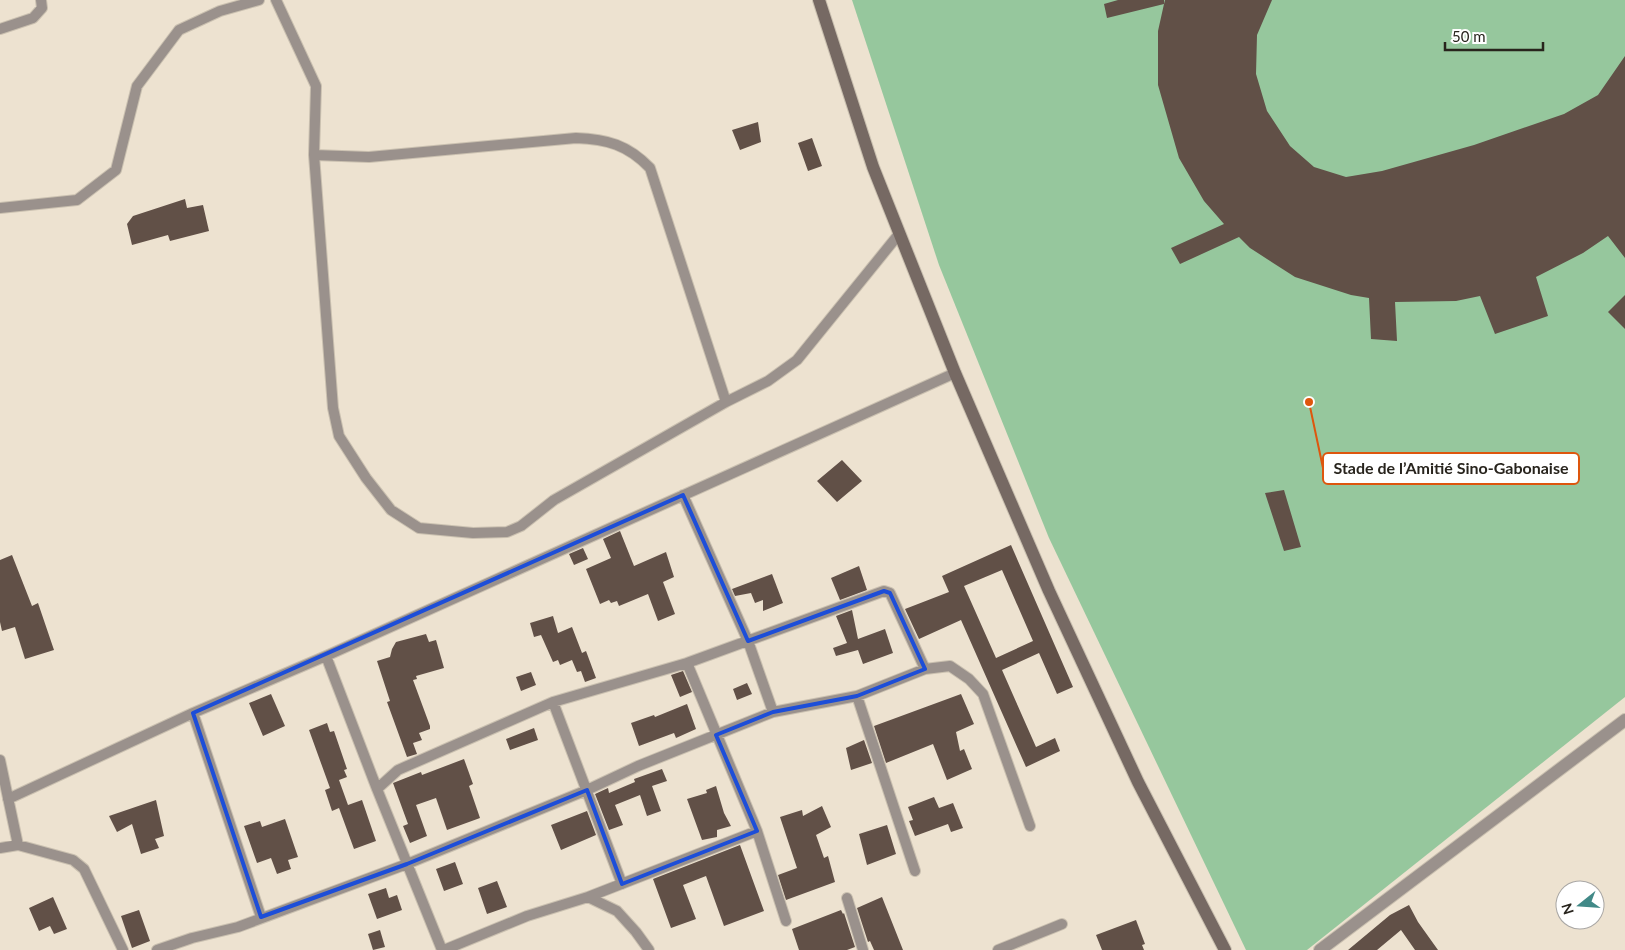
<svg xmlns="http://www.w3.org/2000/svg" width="1625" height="950" font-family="Lato,sans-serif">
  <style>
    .park { fill: #96c79d }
    .building { fill: #615047; fill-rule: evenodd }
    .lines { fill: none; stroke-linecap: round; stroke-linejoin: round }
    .minor-casing { stroke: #cac0b0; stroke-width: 12 }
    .tertiary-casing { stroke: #cac0b0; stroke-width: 14 }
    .secondary-casing { stroke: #cac0b0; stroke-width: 14 }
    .minor { stroke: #9a918c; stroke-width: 10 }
    .tertiary { stroke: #9a918c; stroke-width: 12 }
    .secondary { stroke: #766963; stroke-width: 12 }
    .marked { fill: none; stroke: #1d4ed8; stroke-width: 4; stroke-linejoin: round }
    .leader { fill: none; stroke: #de560d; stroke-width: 2 }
    .callout-dot { fill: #de560d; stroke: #fff; stroke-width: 2 }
    .callout { fill: #fff; stroke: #de560d; stroke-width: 2 }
    .callout-label { font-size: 16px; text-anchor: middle; font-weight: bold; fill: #28241d }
  </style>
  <rect width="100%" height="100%" fill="#ede2d0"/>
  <path class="park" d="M852 0H1625V697L1307 950H1246L1049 538 939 265Z"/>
  <path class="building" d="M1118 0H1164V4L1165 0H1272L1257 35 1256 74 1267 111 1290 146 1314 167 1346 177 1382 171 1474 145 1564 114 1598 95 1625 56V258L1608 236 1583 253 1536 277 1548 316 1495 334 1480 296 1456 301 1395 302 1397 341 1371 339 1369 298 1351 295 1295 277 1250 248 1239 237 1180 264 1171 248 1224 224 1204 201 1179 158 1158 85V31L1164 4 1107 18 1104 4Z
    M758 122 761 142 740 150 732 130Z
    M812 138 822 166 808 171 798 143Z
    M185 199 187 208 203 205 209 231 170 241 168 235 132 245 127 224 133 216Z
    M1625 295V329L1608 312Z
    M842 460 862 481 837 502 817 481Z
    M1284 490 1301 547 1284 551 1265 493Z
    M620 531 634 566 666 552 674 577 663 582 675 614 658 621 648 594 619 606 617 601 611 603 609 600 600 604 586 569 611 558 603 539Z
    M1011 545 1073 687 1057 694 1039 653 1002 670 1036 747 1055 738 1060 751 1026 767 961 620 919 639 905 609 949 592 942 576ZM1002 570 1033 641 996 658 964 586Z
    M583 548 588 559 574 565 569 554Z
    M12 555 32 606 38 603 54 650 25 659 15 627 2 631 0 622V560Z
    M859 566 867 590 840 600 831 578Z
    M772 574 783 603 763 611V600L755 603 751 593 735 596 732 589Z
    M852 610 858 639 885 629 893 653 863 664 858 650 836 656 833 648 847 643 836 616Z
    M553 616 558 633 572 627 582 653 586 651 596 678 585 682 581 671 577 672 572 660 560 665 558 660 553 662 541 635 534 637 530 623Z
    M426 634 429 642 436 640 444 668 416 676 417 679 413 680 430 726V729L419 733 422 740 413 743 417 754 407 757 387 702 390 701 377 661 390 657 392 649 396 642Z
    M683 671 692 692 680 697 671 675Z
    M531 672 536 685 521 691 516 677Z
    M747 683 752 694 737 700 733 689Z
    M271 694 285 726 263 736 249 703Z
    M961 694 974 724 956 732 960 751 964 749 972 769 947 780 933 744 886 763 874 726Z
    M687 704 696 729 676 738 674 733 639 746 631 723 654 715 655 717Z
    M327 723 330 732 334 731 347 769 344 770 347 777 339 780 348 805 362 800 376 841 354 849 339 808 332 811 325 790 330 788 309 730Z
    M534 728 538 740 510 750 506 739Z
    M864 740 872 763 851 770 846 748Z
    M464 759 473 784 469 786 480 818 447 830 436 798 416 805 427 836 410 843 403 826 408 824 393 783 421 772 422 775Z
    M662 769 667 781 652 786 661 811 647 816 640 795 615 805 623 825 609 830 595 794 608 788 609 793 635 782 634 779Z
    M716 786 724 813 731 826 717 830V837L702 840 687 799 707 793 706 790Z
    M934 797 939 808 953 803 963 828 951 832 948 824 915 836 909 821 913 820 908 807Z
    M156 800 164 836 155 839 159 848 141 854 132 824 117 832 109 816Z
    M822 806 831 827 816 835 824 858 828 856 835 882 786 900 778 875 797 868 780 817 802 810 803 816Z
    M587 811 596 835 561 850 551 825Z
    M285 819 298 857 288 860 291 869 277 874 271 858 257 863 244 826 260 821 262 827Z
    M887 825 896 854 867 865 859 834Z
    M740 845 764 911 724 926 706 876 683 885 696 919 671 928 653 879Z
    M455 862 463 884 444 891 436 869Z
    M497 881 507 907 487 914 478 888Z
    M386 888 389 898 397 895 402 910 377 919 368 894Z
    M53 897 67 929 54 934 50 926 39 931 29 908Z
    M882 897 903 950H874L870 941 868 942 857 908Z
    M1409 905 1418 922 1438 950H1415L1401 930 1377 950H1348L1390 915Z
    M139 910 150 941 132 948 121 916Z
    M841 910 843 914 844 913 855 947 847 950H799L792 929Z
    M1136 920 1145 944 1142 945 1144 950H1102L1096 935Z
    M380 930 385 947 373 950 368 934Z"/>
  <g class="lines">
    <g class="minor-casing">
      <path id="minor" d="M276 0 316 86 314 155 333 408 339 436 366 478 391 510 419 528 473 533 507 532 521 526 554 500 726 402 768 381 797 360 899 234
        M0 29 33 18 42 8 41 0
        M314 155 369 157 576 138C607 139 628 145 650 168L726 402
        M0 208 77 200 116 170 137 86 179 30 220 11 259 0
        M683 495 748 641 773 712
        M326 656 377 789
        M687 663 757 831 786 921
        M857 696 915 871
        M553 702 622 884
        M193 713 261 917
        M0 760 18 845 0 848
        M8 799 193 713 326 656 955 373
        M18 845 73 860 84 869 123 950
        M588 897 617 911 636 932 649 950
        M847 898 863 950
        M157 950 192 938 238 927 407 864 587 790 638 766 773 712 857 696 925 669 950 666 969 679 983 694 1030 826
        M442 950 377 789 398 770 553 702 687 663 884 591 890 593 925 669
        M444 950 527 916 588 897 757 831
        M998 950 1062 924"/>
    </g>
    <g class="tertiary-casing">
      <path id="tertiary" d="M1320 950 1625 720"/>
    </g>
    <g class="secondary-casing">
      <path id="secondary" d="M819 0 873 167 955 373 1049 591 1138 782 1225 950"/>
    </g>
    <use href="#minor" class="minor"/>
    <use href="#tertiary" class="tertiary"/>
    <use href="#secondary" class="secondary"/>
  </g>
  <path class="marked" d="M683 495 748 641 884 591 890 593 925 669 857 696 773 712 716 735 757 831 622 884 587 790 407 864 261 917 193 713Z"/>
  <path class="leader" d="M1309 402L1323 468"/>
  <circle class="callout-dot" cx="1309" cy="402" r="5"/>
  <rect class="callout" x="1323" y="453" width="256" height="31" rx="5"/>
  <g class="callout-label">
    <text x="1451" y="474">Stade de l’Amitié Sino-Gabonaise</text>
  </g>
  <g transform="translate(1580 905) rotate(253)"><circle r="24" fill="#ffffff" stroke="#a9a7a5"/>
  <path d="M0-4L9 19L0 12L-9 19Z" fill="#418987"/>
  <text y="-8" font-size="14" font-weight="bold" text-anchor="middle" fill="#28241d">N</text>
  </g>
  <path d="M1445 42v8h98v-8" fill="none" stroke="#28241d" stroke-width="2.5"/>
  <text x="1452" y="42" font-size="15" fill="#28241d" stroke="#ffffff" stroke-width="4" paint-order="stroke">50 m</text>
</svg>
